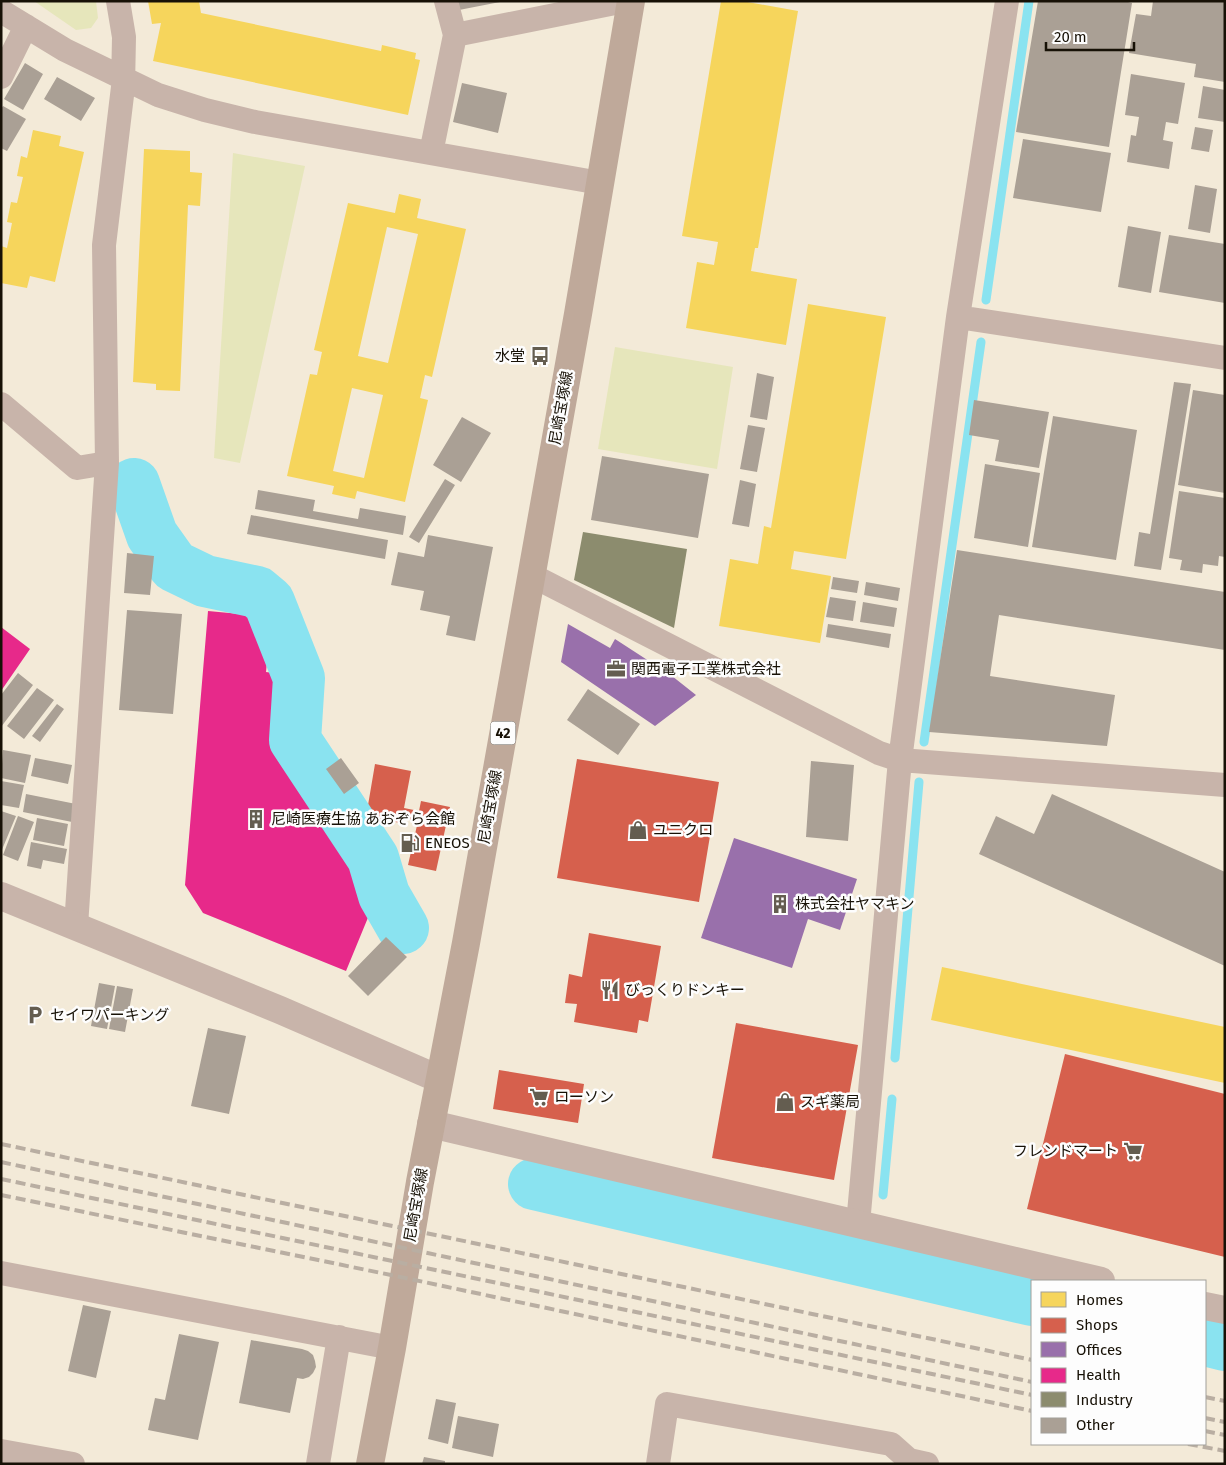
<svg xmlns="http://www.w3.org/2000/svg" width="1226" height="1465" font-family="'Fira Sans','Noto Sans JP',sans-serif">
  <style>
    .green { fill: #e6e6bb }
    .homes { fill: #f6d55c; fill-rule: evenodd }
    .shops { fill: #d6604d }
    .offices { fill: #9970ab }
    .health { fill: #e7298a }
    .industry { fill: #8c8c6e }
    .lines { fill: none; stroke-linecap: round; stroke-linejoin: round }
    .stream { stroke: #8ae3f0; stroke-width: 9 }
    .river { stroke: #8ae3f0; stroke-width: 52 }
    .building { fill: #aaa095 }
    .minor { stroke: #c8b4aa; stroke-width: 24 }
    .tertiary { stroke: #c8b4aa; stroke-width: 28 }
    .primary { stroke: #bfa99a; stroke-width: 28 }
    .rail { stroke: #b9aea2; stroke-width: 4; stroke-dasharray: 10 5; stroke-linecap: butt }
    .labels { text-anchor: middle; stroke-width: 5; stroke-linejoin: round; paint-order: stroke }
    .shield { fill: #fdfdfd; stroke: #5c5850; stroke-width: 1 }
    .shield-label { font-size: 14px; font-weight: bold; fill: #171106 }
    .poi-label { font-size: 15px; fill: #171106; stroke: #fdfdfd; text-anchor: start }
    .street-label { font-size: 15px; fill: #171106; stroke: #fdfdfd }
  </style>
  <rect width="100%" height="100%" fill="#f3ead8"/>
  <path class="green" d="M34 1H96L98 18 91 28 76 30Z
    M233 153 305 166 240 463 214 458Z
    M615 347 733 367 717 469 598 449Z"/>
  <path class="homes" d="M148 1H199L201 13 381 51 382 45 416 53 415 59 420 60 408 115 153 61 161 23 152 24Z
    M721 1H742L798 11 758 248H755L751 271 797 279 786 345 686 328 697 262 714 265 718 242 682 236Z
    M33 130 61 136 59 146 84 152 55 282 30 276 27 288 1 283V246L7 248 12 223 7 222 11 202 17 203 23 177 17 176 21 156 27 158Z
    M144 149 190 151V172L202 173 200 206 188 205 180 391 156 390V384L133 382Z
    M399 194 421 199 417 218 466 229 432 377 425 375 420 398 428 400 405 502 357 491 355 499 332 494 334 486 287 476 310 374 317 375 322 352 314 350 348 203 395 213ZM387 227 418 234 388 363 358 356ZM352 388 383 395 364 478 333 471Z
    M808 304 886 317 846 559 794 551 791 569 831 576 820 643 719 626 730 559 758 564 764 526 771 528Z
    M942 967 1225 1027V1083L931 1020Z"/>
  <path class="shops" d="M577 759 719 782 699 902 557 878Z
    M375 764 411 771 404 808 419 811 421 801 450 807 436 871 408 865 418 821 402 818 401 823 366 817Z
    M589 933 661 946 648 1022 639 1020 637 1033 574 1022 577 1004 565 1003 569 974 582 977Z
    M736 1023 858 1045 834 1180 712 1158Z
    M1065 1054 1225 1094V1257L1027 1209Z
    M499 1070 584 1084 578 1123 493 1109Z"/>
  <path class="offices" d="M568 624 610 648 615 639 672 676 696 695 655 726 561 662Z
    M734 838 857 879 840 930 808 919 792 968 701 938Z"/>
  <path class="health" d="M208 611 271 617 266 672 280 674 276 725H281L279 754 374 903 346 971 203 913 185 885Z
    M1 627 30 649 1 691Z"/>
  <path class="industry" d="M583 532 687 549 674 628 574 580Z"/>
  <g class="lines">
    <path class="stream" d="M986 300 1029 1
      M924 742 981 342
      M895 1058 919 782
      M883 1195 892 1099"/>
    <path class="river" d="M134 484 152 535 174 566 205 581 257 592 269 602 299 678 295 740 373 858 384 895 403 928
      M534 1184 1032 1300
      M1205 1340 1225 1345"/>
  </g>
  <path class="building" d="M457 1H500V2L459 10Z
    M1038 1H1124L1132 3 1109 147 1016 132Z
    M1153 1H1225V82L1194 77 1196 64 1129 53 1136 14 1151 16Z
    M25 63 43 74 23 110 4 99Z
    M1131 74 1185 83 1178 124 1166 122 1163 140 1173 142 1169 169 1127 162 1131 135 1136 136 1139 117 1125 115Z
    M57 77 95 98 81 121 44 99Z
    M462 83 507 93 498 133 453 122Z
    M1203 86 1225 90V122L1198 118Z
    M3 106 26 119 7 151 1 148V109Z
    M1195 127 1213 130 1209 152 1191 149Z
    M1023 139 1111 153 1101 212 1013 198Z
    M1195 185 1217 189 1210 233 1188 229Z
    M1128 226 1161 232 1151 293 1118 287Z
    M1169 235 1225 244V303L1159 292Z
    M757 373 774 377 767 420 750 417Z
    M1174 382 1191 384 1161 570 1134 566 1139 532 1150 534Z
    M1193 390 1225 395V493L1178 485Z
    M974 400 1049 412 1039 468 995 461 999 440 969 435Z
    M1053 416 1137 430 1116 560 1032 547Z
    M462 417 491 433 461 482 433 465Z
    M748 425 765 428 757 472 740 469Z
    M602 456 709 474 698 538 591 520Z
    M985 464 1040 473 1028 547 974 538Z
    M445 479 455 485 419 543 409 537Z
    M740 480 756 484 749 527 732 524Z
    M258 490 315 500 313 511 358 519 360 508 406 516 403 535 255 509Z
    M1179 491 1225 498V557L1219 556 1218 566 1203 564 1202 573 1180 570 1182 560 1169 558Z
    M251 515 388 540 385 559 247 534Z
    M428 535 493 547 475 641 446 635 450 616 420 610 424 591 391 585 398 552 424 557Z
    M957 550 1225 592V650L999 615 990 676 1115 695 1107 746 929 732Z
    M127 553 154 556 150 595 124 593Z
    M833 577 859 581 857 593 831 589Z
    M866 582 900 588 898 601 864 595Z
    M830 597 856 601 853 621 826 617Z
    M863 602 897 608 894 627 860 622Z
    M127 610 182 614 173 714 119 710Z
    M828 624 891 634 889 648 826 637Z
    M18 673 33 685 1 727V695Z
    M37 688 54 700 24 739 7 726Z
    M588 689 640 724 618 755 567 720Z
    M57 704 64 709 40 742 32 736Z
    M3 750 31 755 25 783 1 778Z
    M35 758 72 765 68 784 31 776Z
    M341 758 359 783 344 794 326 769Z
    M811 761 854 765 848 841 806 837Z
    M1 781 24 785 19 808 1 805Z
    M26 794 76 804 72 822 23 812Z
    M1052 794 1225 872V966L979 854 996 816 1034 834Z
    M1 811 16 816 1 852Z
    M18 816 34 822 18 861 3 855Z
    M37 818 68 824 64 846 33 840Z
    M31 842 67 849 64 864 43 860 41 869 27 866Z
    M386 937 407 957 368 996 348 976Z
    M99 983 115 986 107 1029 91 1026Z
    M117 986 133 989 125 1032 109 1029Z
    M208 1028 246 1036 229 1114 191 1106Z
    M83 1305 111 1311 96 1378 68 1371Z
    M179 1334 219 1342 198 1440 148 1430 155 1398 165 1400Z
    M251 1340 302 1349 308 1351 313 1355 315 1361 316 1367 313 1373 309 1377 303 1379 297 1378 290 1413 239 1403Z
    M436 1399 456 1403 448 1444 428 1439Z
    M458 1416 499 1424 493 1457 452 1448Z
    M424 1457 445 1461V1464H422Z"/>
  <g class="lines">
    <path class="minor" d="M446 1 455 35
      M1 11 65 50 158 95 205 110 255 122 600 183
      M1 77 26 26
      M431 153 455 35 625 1
      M958 317 1225 358
      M1 404 77 468 107 463
      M531 575 879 753 900 760 1225 785
      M76 926 107 463 104 245 123 87 124 37 118 1
      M858 1224 900 760 958 317 1007 1
      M1 1273 392 1348
      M1 1451 73 1464
      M318 1464 339 1337
      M658 1464 667 1404 891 1444 909 1460 927 1464"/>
    <path class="tertiary" d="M1 896 280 1010 439 1079
      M431 1124 1101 1281
      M1205 1306 1225 1310"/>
    <path class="primary" d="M370 1464 392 1348 420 1182 466 943 578 314 631 1"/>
    <path class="rail" d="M1 1144 1032 1360
      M1 1162 1032 1382
      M1 1179 1032 1395
      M1 1195 391 1275 1032 1411
      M1205 1397 1225 1401
      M1205 1418 1225 1422
      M1205 1431 1225 1435
      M1188 1444 1225 1451"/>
  </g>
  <defs>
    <g id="bus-bare" transform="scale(1.5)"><path d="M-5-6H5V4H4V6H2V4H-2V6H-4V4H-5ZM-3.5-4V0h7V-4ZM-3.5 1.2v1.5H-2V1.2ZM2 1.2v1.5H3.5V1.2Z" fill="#645d50" stroke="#fdfdfd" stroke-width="2.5" paint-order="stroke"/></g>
    <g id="office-bare" transform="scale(1.5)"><path d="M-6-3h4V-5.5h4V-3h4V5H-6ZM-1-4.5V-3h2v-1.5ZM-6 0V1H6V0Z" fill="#645d50" stroke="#fdfdfd" stroke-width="2.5" paint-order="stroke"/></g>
    <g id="building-bare" transform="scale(1.5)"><path d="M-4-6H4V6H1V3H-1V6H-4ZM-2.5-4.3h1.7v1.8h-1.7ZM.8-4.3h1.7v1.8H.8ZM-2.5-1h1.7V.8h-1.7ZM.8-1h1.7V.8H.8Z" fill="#645d50" stroke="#fdfdfd" stroke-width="2.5" paint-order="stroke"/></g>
    <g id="shop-bare" transform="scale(1.5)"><path d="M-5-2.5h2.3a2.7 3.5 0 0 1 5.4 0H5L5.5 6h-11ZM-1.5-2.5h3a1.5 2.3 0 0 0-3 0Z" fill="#645d50" stroke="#fdfdfd" stroke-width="2.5" paint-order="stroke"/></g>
    <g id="fuel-bare" transform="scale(1.5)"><path d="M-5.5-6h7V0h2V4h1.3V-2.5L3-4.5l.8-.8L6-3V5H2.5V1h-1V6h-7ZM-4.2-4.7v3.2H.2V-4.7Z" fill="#645d50" stroke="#fdfdfd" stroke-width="2.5" paint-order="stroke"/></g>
    <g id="restaurant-bare" transform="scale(1.5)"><path d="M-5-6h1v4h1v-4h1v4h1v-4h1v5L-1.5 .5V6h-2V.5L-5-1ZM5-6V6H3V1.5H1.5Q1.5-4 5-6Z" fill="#645d50" stroke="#fdfdfd" stroke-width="2.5" paint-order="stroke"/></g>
    <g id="parking-bare" transform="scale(1.5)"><path d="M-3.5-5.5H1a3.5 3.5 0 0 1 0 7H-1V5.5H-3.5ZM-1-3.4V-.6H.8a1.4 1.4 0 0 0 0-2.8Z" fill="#645d50" stroke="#fdfdfd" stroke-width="2.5" paint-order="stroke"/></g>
    <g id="supermarket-bare" transform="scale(1.5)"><path d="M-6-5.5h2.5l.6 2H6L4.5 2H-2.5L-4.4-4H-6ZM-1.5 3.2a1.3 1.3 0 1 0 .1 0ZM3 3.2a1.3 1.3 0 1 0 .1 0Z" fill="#645d50" stroke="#fdfdfd" stroke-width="2.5" paint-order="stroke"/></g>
  </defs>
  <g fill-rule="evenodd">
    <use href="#bus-bare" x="540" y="356"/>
    <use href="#office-bare" x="616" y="669"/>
    <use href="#building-bare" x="256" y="819"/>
    <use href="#shop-bare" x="638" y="830"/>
    <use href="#fuel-bare" x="410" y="843"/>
    <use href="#building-bare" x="780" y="904"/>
    <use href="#restaurant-bare" x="610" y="990"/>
    <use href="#parking-bare" x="35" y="1015"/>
    <use href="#supermarket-bare" x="539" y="1097"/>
    <use href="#shop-bare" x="785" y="1102"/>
    <use href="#supermarket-bare" x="1133" y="1151"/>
  </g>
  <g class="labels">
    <rect class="shield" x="490.5" y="721.5" width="25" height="23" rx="4"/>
    <g class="shield-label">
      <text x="503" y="738">42</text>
    </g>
    <g class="poi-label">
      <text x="525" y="361" text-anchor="end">水堂</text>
      <text x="631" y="674">関西電子工業株式会社</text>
      <text x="271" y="824">尼崎医療生協 あおぞら会館</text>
      <text x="653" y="835">ユニクロ</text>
      <text x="425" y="848">ENEOS</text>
      <text x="795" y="909">株式会社ヤマキン</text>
      <text x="625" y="995">びっくりドンキー</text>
      <text x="50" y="1020">セイワパーキング</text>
      <text x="554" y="1102">ローソン</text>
      <text x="800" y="1107">スギ薬局</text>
      <text x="1118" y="1156" text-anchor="end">フレンドマート</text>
    </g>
    <g class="street-label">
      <text transform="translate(561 408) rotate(-80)" y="5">尼崎宝塚線</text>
      <text transform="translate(490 807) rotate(-80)" y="5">尼崎宝塚線</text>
      <text transform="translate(416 1205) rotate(-80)" y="5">尼崎宝塚線</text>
    </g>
  </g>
  <rect width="1226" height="1465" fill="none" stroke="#171106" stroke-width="5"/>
  <rect x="1031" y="1280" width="175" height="165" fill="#fdfdfd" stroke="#a19f9a"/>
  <rect x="1041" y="1292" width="25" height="15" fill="#f6d55c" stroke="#a19f9a"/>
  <text x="1076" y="1305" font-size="15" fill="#171106">Homes</text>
  <rect x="1041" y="1318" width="25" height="15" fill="#d6604d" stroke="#a19f9a"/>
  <text x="1076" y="1330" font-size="15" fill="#171106">Shops</text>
  <rect x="1041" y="1342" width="25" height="15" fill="#9970ab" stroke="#a19f9a"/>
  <text x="1076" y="1355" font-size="15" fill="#171106">Offices</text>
  <rect x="1041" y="1368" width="25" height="15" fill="#e7298a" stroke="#a19f9a"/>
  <text x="1076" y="1380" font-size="15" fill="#171106">Health</text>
  <rect x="1041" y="1392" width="25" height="15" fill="#8c8c6e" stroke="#a19f9a"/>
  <text x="1076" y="1405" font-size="15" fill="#171106">Industry</text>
  <rect x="1041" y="1418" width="25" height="15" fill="#aaa095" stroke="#a19f9a"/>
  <text x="1076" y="1430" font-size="15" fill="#171106">Other</text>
  <path d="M1046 42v8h88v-8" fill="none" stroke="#171106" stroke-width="2.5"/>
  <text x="1054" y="42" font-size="15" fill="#171106" stroke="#fdfdfd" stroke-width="4" paint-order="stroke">20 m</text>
</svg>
